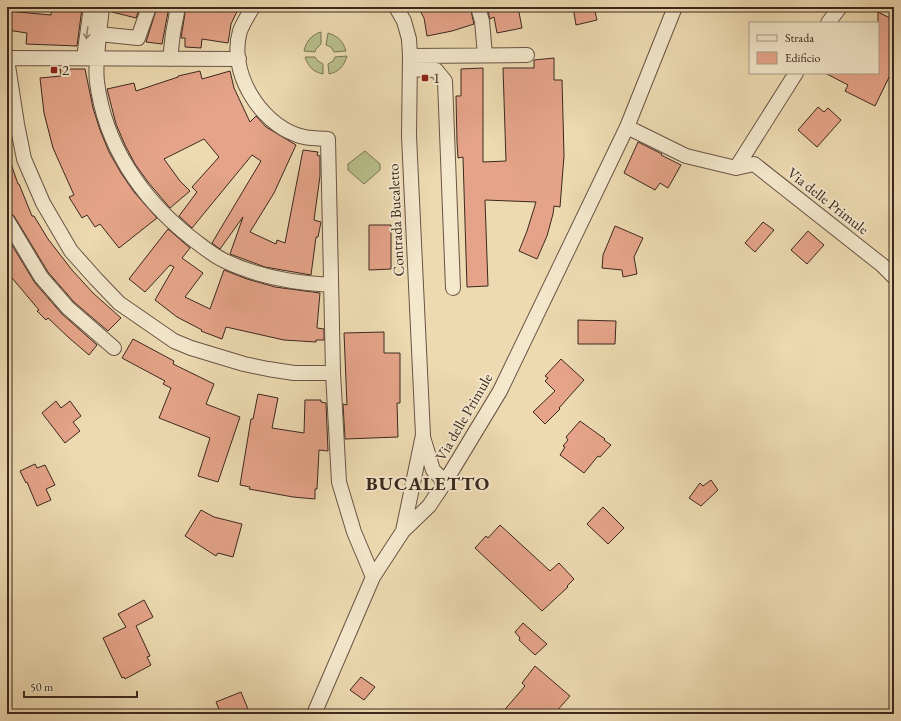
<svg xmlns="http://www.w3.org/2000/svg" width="901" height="721" font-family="'EB Garamond',serif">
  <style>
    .green { fill: #b8c08c; stroke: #7a7456 }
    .building { fill: #e5a489; stroke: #3c281f }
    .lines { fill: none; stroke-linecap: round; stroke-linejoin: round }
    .street-casing { stroke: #685444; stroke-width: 16 }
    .street { stroke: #f3e7cc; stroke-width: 14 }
    .oneway { stroke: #988876 }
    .poi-dot { fill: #8f2418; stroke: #f3e7cc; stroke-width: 1.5 }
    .labels { text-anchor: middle; stroke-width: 4; stroke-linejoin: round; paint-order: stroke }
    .poi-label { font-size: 15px; fill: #3c281f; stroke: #f3e7cc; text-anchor: start }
    .street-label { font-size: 15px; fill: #3c281f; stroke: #f3e7cc }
    .district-label { font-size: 19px; font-weight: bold; letter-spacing: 1px; fill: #3c281f; stroke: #f3e7cc }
  </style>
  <rect width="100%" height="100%" fill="#eddab1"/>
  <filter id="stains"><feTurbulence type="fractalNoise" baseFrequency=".005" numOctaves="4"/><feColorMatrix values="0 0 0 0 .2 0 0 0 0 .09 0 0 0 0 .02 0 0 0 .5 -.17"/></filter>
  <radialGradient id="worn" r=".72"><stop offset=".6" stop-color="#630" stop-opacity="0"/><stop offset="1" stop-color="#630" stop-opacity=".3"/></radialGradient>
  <path class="green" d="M321 32V44L316 49 315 52 304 51C306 42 311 35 321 32Z
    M328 33C338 36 343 41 346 51L334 52 331 47 326 45Z
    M347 56C344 66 339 72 329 74L328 64 333 61 335 57Z
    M305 57H315L318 61 323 64V74C313 72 308 66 305 57Z
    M365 151 380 164V170L364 184 348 170V164Z"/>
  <path class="building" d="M52 7 82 8 77 46 26 44 27 33 7 30V11L51 15Z
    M112 7H140L136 18 112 12Z
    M157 7H169L162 44 146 42Z
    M186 7H239L231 24 228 43 202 39 201 48 185 47V38H181Z
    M418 7H470L474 24 452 31 427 36 424 18Z
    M487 7H518L522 28 497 33 494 17 490 19Z
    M573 7H594L597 20 576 25Z
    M878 12 894 20V67L875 106 845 91 848 85 825 73H878Z
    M554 58V80H562L564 156 560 207 554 206 553 214 547 236 537 259 519 251 527 231 536 202 485 200 488 286 467 287 463 157 458 158 457 142 456 96H461V69L483 68V162L506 161 503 68H534V60Z
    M60 69H85L93 108 100 130 109 152 121 173 134 192 157 218 119 248 100 224 95 227 87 215 82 218 69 197 74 195 53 148 44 113 40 78 61 76Z
    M200 71 202 79 230 71 234 88 250 122 256 116 266 127 296 145 274 193 250 232 276 244 277 240 285 243 303 150 318 152 317 155 320 156V176L314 220 321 222 318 237H316L311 275 265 267 230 254 243 217 220 249 212 243 261 161 252 155 192 228 179 216 197 192 192 187 219 157 204 139 164 159 180 181 190 191 170 208 148 182 135 164 125 145 116 124 107 89 134 83 136 91 178 77V76Z
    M818 107 824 112 828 108 841 120 817 147 798 130Z
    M638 142 662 154 661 155 681 165 668 188 660 183 655 190 624 173Z
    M7 158H9L18 184H19L32 216H34L48 239 72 270 93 293 121 318 108 331 74 302 48 272 14 216 11 213 7 212Z
    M763 222 774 230 755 252 745 243Z
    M369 225H391V269L369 270Z
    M615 226 643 238 634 257 637 274 623 277 622 270 602 268 603 255Z
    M168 229 190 248 182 258 203 273 185 297 210 309 224 270 247 279 275 287 320 293 317 327V328L324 329V340H316V342L284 340 226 327 222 339 201 331 202 330 177 317 155 300 174 267 170 265 145 292 129 279Z
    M808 231 824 245 807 264 791 250Z
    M7 237 35 283 62 314 97 345 89 355 68 337 48 318 46 320 37 311 39 310 7 272Z
    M578 320 616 321 615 344H578Z
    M384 332V353H400V403H397L398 437 345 439 343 404 347 405 344 333Z
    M133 339 174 361 173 364 214 384 206 404 240 417 218 482 198 476 210 438 159 418 171 388 163 384 165 381 122 358Z
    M561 359 584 380 559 408 560 409 545 424 533 412 555 391 545 381 548 378 545 376Z
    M258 394 278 398 272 428 304 433 305 400H321V402L326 403 328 451 319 450 317 489H315V499L293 497 249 489 250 487 240 485 251 419H253Z
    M56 401 61 408 70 401 81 416 73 422 80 431 65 443 42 413Z
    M580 421 605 439 604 440 611 445 600 457 598 456 584 473 560 455 565 447 563 446 568 440 566 437Z
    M35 464 37 468 45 465 55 485 46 489 51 500 37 506 27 482 26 483 20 471Z
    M711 480 718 490 701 506 689 498 700 483 703 486Z
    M603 507 624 528 608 544 587 524Z
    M201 510 214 517 242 524 233 557 218 553 216 556 185 536Z
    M500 525 550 571 559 563 574 579 567 586 568 587 542 611 475 548 486 536 488 538Z
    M144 600 153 617 136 626 150 656 147 657 151 665 125 679 124 677 122 678 103 638 126 627 118 614Z
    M523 623 547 644 535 655 519 640 520 638 515 632Z
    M535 666 570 696 554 714H501L525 686 522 683Z
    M361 677 375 687 364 700 350 690Z
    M241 692 250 714H221L216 702Z"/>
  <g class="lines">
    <g class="street-casing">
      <path id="street" d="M149 7 138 38 99 34C98 50 95 66 97 82 105 145 141 198 190 237 201 245 212 255 225 261 258 277 294 283 331 285
        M253 7C248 15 243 23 240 31 228 71 259 122 297 135 307 139 317 138 328 139L333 373 339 482 354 532 373 577
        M396 7 404 21 409 39 410 56 409 136 423 435 403 531
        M478 7 482 21 485 55
        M828 23 840 7
        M99 34 102 7
        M410 56 527 55
        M7 58 239 59
        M84 58 91 7
        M7 59 17 124 24 159 43 203 71 251 96 279 119 303 174 341 191 348 244 364 268 369 294 373H333
        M170 59 173 33 178 7
        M410 69 436 70 445 81 453 288
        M627 127 686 156 736 168 754 164 882 265 894 277
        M736 168 796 73
        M7 220 41 277 68 308 114 348
        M423 437 433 470 445 482
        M314 714 373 577 403 531 429 506 445 482 500 391 627 127 675 7"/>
    </g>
    <use href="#street" class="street"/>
  </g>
  <defs><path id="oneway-shaft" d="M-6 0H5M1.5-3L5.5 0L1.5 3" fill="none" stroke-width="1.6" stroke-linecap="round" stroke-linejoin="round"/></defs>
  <use class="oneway" href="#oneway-shaft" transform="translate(87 33) rotate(98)"/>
  <g class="poi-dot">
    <rect x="50" y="66" width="8" height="8" rx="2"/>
    <rect x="421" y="74" width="8" height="8" rx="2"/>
  </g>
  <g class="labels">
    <g class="poi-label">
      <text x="62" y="75">2</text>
      <text x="433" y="83">1</text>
    </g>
    <g class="street-label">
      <text transform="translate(828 201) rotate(38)" y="5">Via delle Primule</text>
      <text transform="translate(396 220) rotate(-93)" y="5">Contrada Bucaletto</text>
      <text transform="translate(464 417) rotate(-60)" y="5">Via delle Primule</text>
    </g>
    <g class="district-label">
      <text x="428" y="490">BUCALETTO</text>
    </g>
  </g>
  <rect width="901" height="721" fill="none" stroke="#eddab1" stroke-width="24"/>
  <rect x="8" y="8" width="885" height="705" fill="none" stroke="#3c281f" stroke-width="2"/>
  <rect x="12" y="12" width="877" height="697" fill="none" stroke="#3c281f"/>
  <rect x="749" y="22" width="130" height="52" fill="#f3e7cc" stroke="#aa9b87"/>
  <rect x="757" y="35" width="20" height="6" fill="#f3e7cc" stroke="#aa9b87"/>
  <text x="785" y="42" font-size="12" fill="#3c281f">Strada</text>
  <rect x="757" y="52" width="20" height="12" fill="#e5a489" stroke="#aa9b87"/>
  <text x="785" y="62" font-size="12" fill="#3c281f">Edificio</text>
  <path d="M24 691v6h113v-6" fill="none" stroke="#3c281f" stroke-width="2"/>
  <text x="30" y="691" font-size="12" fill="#3c281f" stroke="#f3e7cc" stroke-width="3" paint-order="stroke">50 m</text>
  <rect width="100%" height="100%" filter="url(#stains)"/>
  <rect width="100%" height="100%" fill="url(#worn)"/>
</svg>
